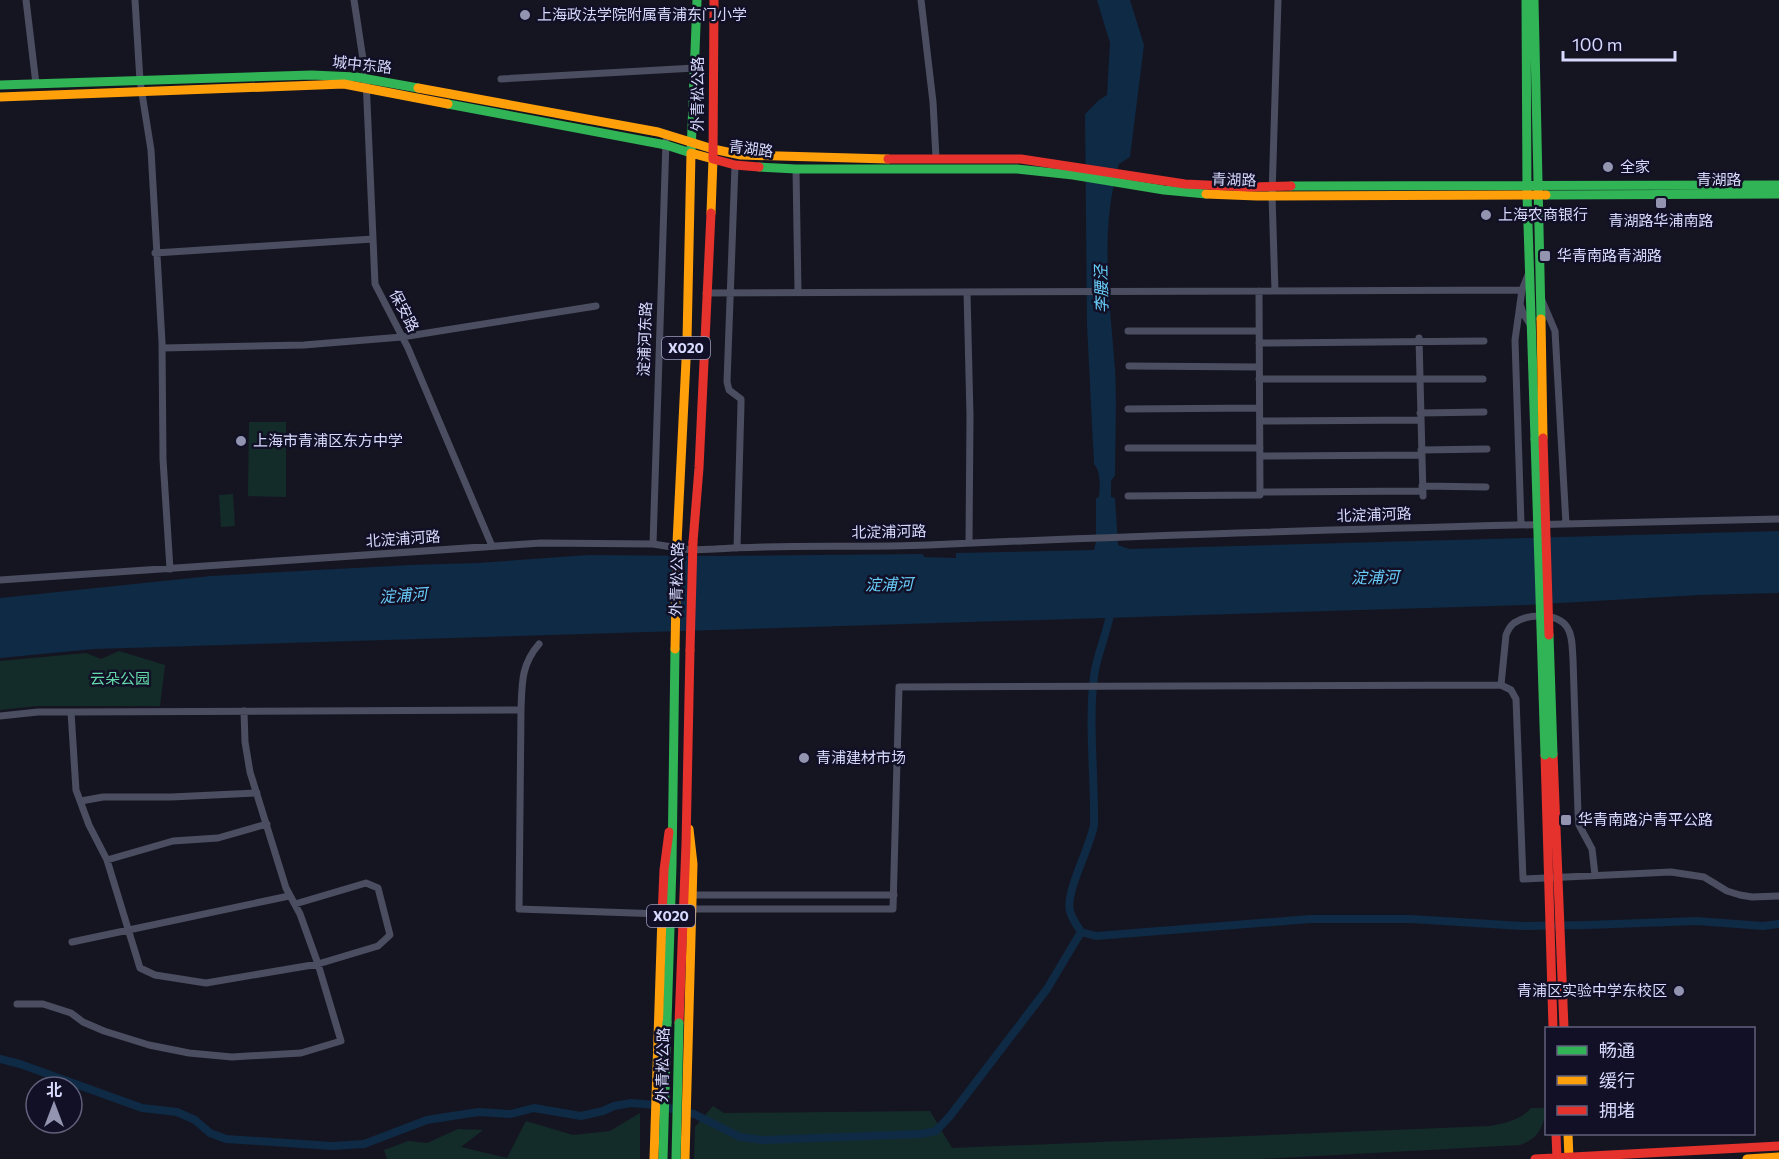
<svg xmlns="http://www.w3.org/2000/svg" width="1779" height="1159" font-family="Commissioner,'Noto Sans SC',sans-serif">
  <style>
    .green { fill: #142c29 }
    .water { fill: #0f2a44 }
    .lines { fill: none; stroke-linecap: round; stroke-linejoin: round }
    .canal { stroke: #0f2a44; stroke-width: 8 }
    .street { stroke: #4b4d61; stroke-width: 7 }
    .fast { stroke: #30b455; stroke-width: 9 }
    .slow { stroke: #ff9f0a; stroke-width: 9 }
    .jam { stroke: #e5322d; stroke-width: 9 }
    .fast-bridge { stroke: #30b455; stroke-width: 9 }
    .slow-bridge { stroke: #ff9f0a; stroke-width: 9 }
    .jam-bridge { stroke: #e5322d; stroke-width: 9 }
    .poi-dot { fill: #9394b0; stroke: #111026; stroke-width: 2 }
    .labels { text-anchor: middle; stroke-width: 5; stroke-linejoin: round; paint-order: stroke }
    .shield { fill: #111026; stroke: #9c9dbc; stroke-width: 1.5 }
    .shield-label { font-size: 14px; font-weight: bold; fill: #d7d9fd }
    .poi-label { font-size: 15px; fill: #d7d9fd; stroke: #111026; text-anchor: start }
    .street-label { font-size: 15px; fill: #d7d9fd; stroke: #111026 }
    .park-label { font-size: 15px; fill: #65dbab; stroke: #111026 }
    .water-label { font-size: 16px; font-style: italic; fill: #69cdf9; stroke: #111026 }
  </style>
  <rect width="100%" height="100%" fill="#151521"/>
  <path class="green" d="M249 422H286V497L248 496Z
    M233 494 235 526 221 527 219 495Z
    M119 651 165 665 160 706H37L0 710V661L86 653 101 659Z
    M713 1106 724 1113 930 1111 952 1148 1490 1126C1505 1123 1521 1120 1531 1108H1546C1544 1127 1538 1139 1520 1145L1260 1159H694L695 1127Z
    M640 1113V1159H387L384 1150 408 1141 427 1143 458 1129 483 1130 461 1147 507 1158 526 1121 573 1135 610 1131Z"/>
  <path class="water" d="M1097 0H1130L1144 45 1130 157 1119 164C1099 231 1110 301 1115 369 1117 404 1115 440 1115 475L1111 481V497L1115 498 1118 545 1129 549 1779 531V593L1699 595 1526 605 94 649 0 658V598L211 576 410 565 478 563 588 555 718 556 923 554 924 557 956 558V553L1094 550 1096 541V498L1099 497C1100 486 1101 472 1094 464L1087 325 1085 114 1099 100 1107 95 1110 43Z"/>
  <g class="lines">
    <path class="canal" d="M1111 609C1108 632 1097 653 1094 676 1088 725 1095 776 1094 825 1090 848 1065 892 1070 911 1072 919 1077 925 1081 932L1096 936 1310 919H1411L1522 926 1587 925 1697 921 1763 926 1779 924
      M0 1059 20 1064 142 1108 177 1112 195 1120 210 1133 226 1139 332 1146 364 1144 427 1120 452 1116 479 1112 511 1114 534 1108 581 1116 603 1111 614 1106 631 1103 656 1105 694 1114 740 1137 763 1140 921 1134 936 1131 950 1116 1047 989 1081 932"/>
    <path class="street" d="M26 0 36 84
      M135 0 140 81 151 150 162 342 163 459 170 569
      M354 0 366 79 375 284 408 348 492 546
      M921 0 933 102 936 158
      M501 79 695 68
      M735 165 727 382 729 390 741 399V404L737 548
      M796 169 798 292
      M155 253 373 239
      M1275 291 1272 195 1278 0
      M967 292 970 416 969 543
      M706 293 1522 290
      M1541 298 1555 331 1566 524
      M1520 304 1523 313 1531 326
      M1128 331H1259
      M1419 338 1423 496
      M1259 343 1484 341
      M162 348 304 345 402 337 596 306
      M1129 366 1259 367
      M1259 379H1483
      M1128 409 1259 408
      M1420 413 1484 412
      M1260 421 1421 420
      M1128 448H1260
      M1421 450 1487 449
      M1260 456 1422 455
      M1422 486 1486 487
      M1260 492 1423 491
      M1128 496 1260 495 1259 291
      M1521 524 1515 340 1522 290 1528 275
      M653 544 666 141
      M0 580 541 543 653 544 691 550 715 549C786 544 857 548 928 545 1212 532 1495 525 1779 519
      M1501 685 1506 635C1508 630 1510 626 1514 623 1527 614 1557 612 1567 627 1573 636 1572 648 1573 659L1578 813 1579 825 1592 849 1595 875
      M521 710C522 683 521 665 539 644
      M71 712 76 790 89 825 107 860 140 968 155 975 206 983 318 964 378 946 390 935 378 888 366 883 295 904
      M0 716 38 712H71L521 710 519 909 662 914
      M81 801 103 797H171L257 793
      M107 860 173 841 218 838 267 824
      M693 895H894
      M692 909H893L899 687 1501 685 1511 690 1516 699 1523 879 1671 872 1704 877 1727 891 1740 895 1752 897 1779 896
      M72 942 289 896
      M17 1004H43L71 1013 83 1022 104 1031 149 1045 189 1053 232 1057 301 1053 341 1041 318 964 300 914 286 888 250 772 245 742 244 711"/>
    <path class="fast" d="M1526 0 1527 194 1535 439
      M1534 0 1541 319
      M0 85 312 75 356 77 418 88
      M448 104 666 145 691 153 697 0
      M759 167 796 169H1017L1073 175 1164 190 1206 194
      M1291 186 1779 185
      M1546 195 1779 194
      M667 1022 672 865 675 649"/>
    <path class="slow" d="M418 88 658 132 713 149 741 155 888 159
      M0 97 344 84 448 104
      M1206 194 1257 196 1546 195
      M1541 319 1543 438
      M677 543 687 340 691 153 713 159 711 213
      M1568 1134 1569 1159
      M654 1159 662 916
      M685 1159 693 864 689 829
      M1747 1159 1779 1157"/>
    <path class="jam" d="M714 0 713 159 735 165 759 167
      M888 159H1021L1185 184 1248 187 1291 186
      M693 542 699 468 711 213
      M1553 754 1564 1028
      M1545 755 1553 1028
      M662 916 664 870 669 832
      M679 1023 686 844 690 650
      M1556 1134 1557 1159
      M1535 1159 1779 1146"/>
    <path class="fast-bridge" d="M1535 439 1545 755
      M1549 635 1553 754
      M663 1159 667 1022
      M676 1159 679 1023"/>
    <path class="slow-bridge" d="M675 649 677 543"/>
    <path class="jam-bridge" d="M1543 438 1549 635
      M690 650 693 542"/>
  </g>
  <g class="poi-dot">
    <circle cx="525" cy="15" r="6"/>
    <circle cx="1608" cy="167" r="6"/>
    <rect x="1655" y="197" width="12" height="12" rx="3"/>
    <circle cx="1486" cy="215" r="6"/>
    <rect x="1539" y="250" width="12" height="12" rx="3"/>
    <circle cx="241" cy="441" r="6"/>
    <circle cx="804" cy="758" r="6"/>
    <rect x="1560" y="814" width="12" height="12" rx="3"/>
    <circle cx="1679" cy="991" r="6"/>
  </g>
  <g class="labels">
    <g class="shield">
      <rect x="662" y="337" width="48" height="22" rx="4.5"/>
      <rect x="647" y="905" width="48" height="22" rx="4.5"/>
    </g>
    <g class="shield-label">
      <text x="686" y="353">X020</text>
      <text x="671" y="921">X020</text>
    </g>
    <g class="poi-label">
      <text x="537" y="20">上海政法学院附属青浦东门小学</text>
      <text x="1620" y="172">全家</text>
      <text x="1498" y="220">上海农商银行</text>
      <text x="1661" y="226" text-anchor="middle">青湖路华浦南路</text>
      <text x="1557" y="261">华青南路青湖路</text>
      <text x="253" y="446">上海市青浦区东方中学</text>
      <text x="816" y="763">青浦建材市场</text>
      <text x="1578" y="825">华青南路沪青平公路</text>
      <text x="1667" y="996" text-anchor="end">青浦区实验中学东校区</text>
    </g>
    <g class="street-label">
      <text transform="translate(362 65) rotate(6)" y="5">城中东路</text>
      <text transform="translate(698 94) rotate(-90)" y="5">外青松公路</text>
      <text transform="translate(751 149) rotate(7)" y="5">青湖路</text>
      <text transform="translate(1234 180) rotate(2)" y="5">青湖路</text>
      <text x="1719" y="185">青湖路</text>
      <text transform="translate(404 311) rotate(63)" y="5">保安路</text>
      <text transform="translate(645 339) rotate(-88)" y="5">淀浦河东路</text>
      <text transform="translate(1374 515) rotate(-2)" y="5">北淀浦河路</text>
      <text transform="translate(889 532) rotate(-1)" y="5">北淀浦河路</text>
      <text transform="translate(403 539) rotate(-4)" y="5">北淀浦河路</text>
      <text transform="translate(677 579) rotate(-88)" y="5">外青松公路</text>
      <text transform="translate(663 1065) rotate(-89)" y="5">外青松公路</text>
    </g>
    <g class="park-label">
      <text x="120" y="684">云朵公园</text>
    </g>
    <g class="water-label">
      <text transform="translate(1101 289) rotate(-91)" y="6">李腰泾</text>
      <text transform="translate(1375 577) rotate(-1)" y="6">淀浦河</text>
      <text transform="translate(889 584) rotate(-1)" y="6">淀浦河</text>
      <text transform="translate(403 595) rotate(-4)" y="6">淀浦河</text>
    </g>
  </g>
  <rect x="1545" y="1027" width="210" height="108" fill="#111026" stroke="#60607c" stroke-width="1.5"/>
  <rect x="1557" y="1046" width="30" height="9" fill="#30b455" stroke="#60607c" stroke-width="1.5"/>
  <text x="1599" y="1057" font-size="18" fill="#d7d9fd">畅通</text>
  <rect x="1557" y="1076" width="30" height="9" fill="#ff9f0a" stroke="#60607c" stroke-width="1.5"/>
  <text x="1599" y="1087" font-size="18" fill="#d7d9fd">缓行</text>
  <rect x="1557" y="1106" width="30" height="9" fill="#e5322d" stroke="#60607c" stroke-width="1.5"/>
  <text x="1599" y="1117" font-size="18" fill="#d7d9fd">拥堵</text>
  <g transform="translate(54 1105)"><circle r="28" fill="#111026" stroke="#60607c" stroke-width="1.5"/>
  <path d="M0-4.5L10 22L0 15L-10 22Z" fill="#9394b0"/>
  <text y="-9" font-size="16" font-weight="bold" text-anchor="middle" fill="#d7d9fd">北</text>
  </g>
  <path d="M1563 51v9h112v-9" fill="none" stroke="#d7d9fd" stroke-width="3"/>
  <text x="1572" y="51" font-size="18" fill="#d7d9fd" stroke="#111026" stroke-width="4.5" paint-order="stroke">100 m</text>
</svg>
